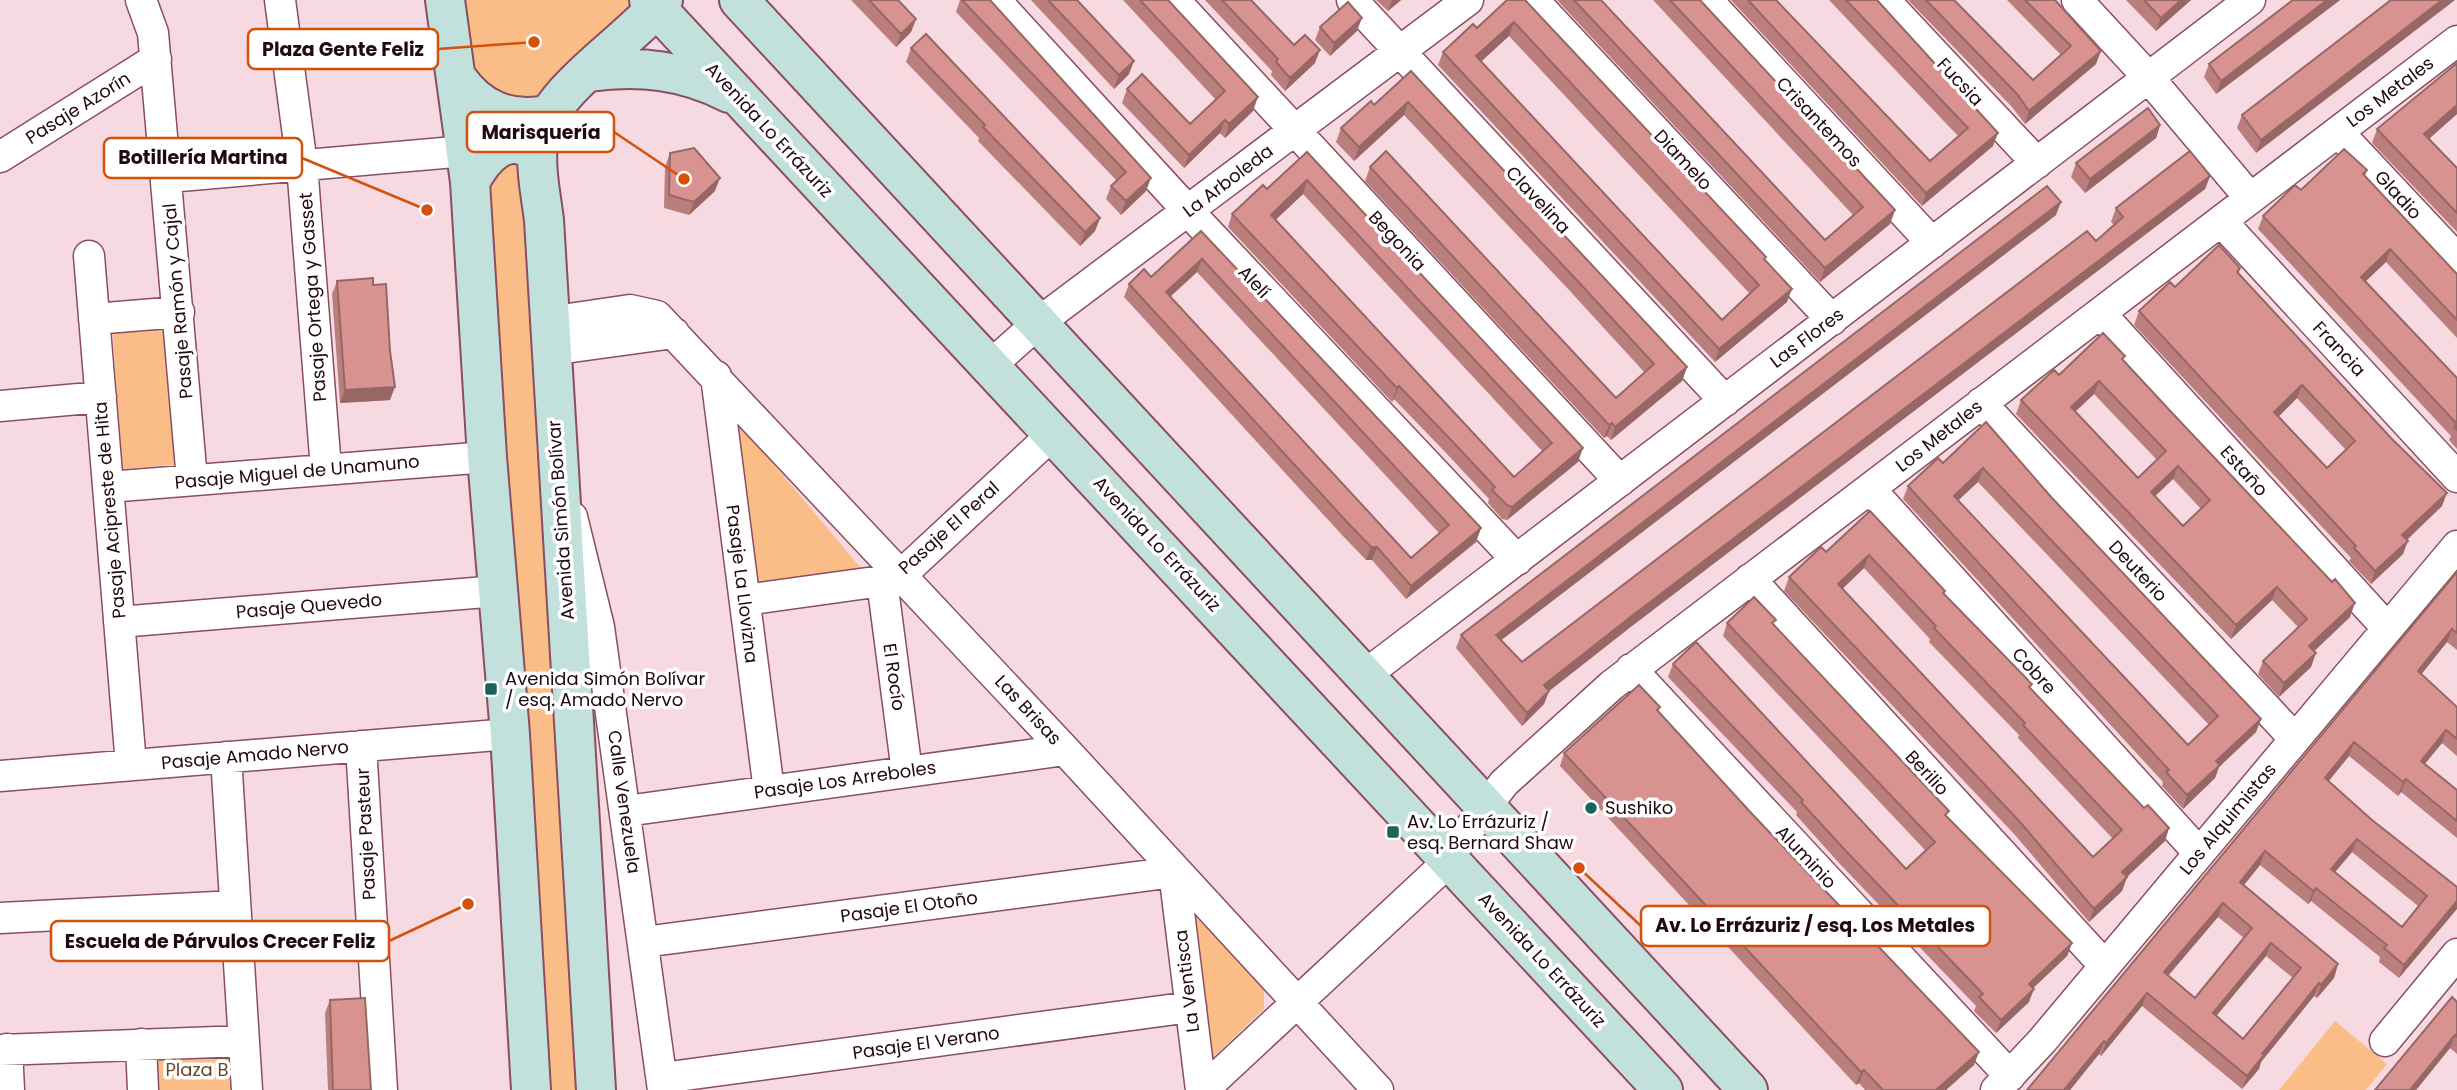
<svg xmlns="http://www.w3.org/2000/svg" width="2457" height="1090" font-family="Poppins,sans-serif">
  <style>
    .green { fill: #fbbd88 }
    .lines { fill: none; stroke-linecap: round; stroke-linejoin: round }
    .minor-casing { stroke: #8a4e60; stroke-width: 33 }
    .secondary-casing { stroke: #8a4e60; stroke-width: 42 }
    .minor { stroke: #fff; stroke-width: 30 }
    .secondary { stroke: #c2e1dc; stroke-width: 38 }
    .wall { fill: #ba7e7d; fill-rule: evenodd }
    .shaded-wall { fill: #976766 }
    .building { fill: #d89391; stroke: #976766; stroke-width: 2; fill-rule: evenodd }
    .poi-dot { fill: #1b6459; stroke: #fff; stroke-width: 2.5 }
    .labels { text-anchor: middle; stroke-width: 7; stroke-linejoin: round; paint-order: stroke }
    .street-label { font-size: 18px; fill: #200910; stroke: #fff }
    .poi-label { font-size: 18px; fill: #200910; stroke: #fff; text-anchor: start }
    .park-label { font-size: 18px; fill: #6b4625; stroke: #fff }
    .leader { fill: none; stroke: #d4510c; stroke-width: 2.5 }
    .callout-dot { fill: #d4510c; stroke: #fff; stroke-width: 2.5 }
    .callout { fill: #fff; stroke: #d4510c; stroke-width: 2.5 }
    .callout-label { font-size: 19px; text-anchor: middle; font-weight: bold; fill: #200910 }
  </style>
  <rect width="100%" height="100%" fill="#f7dae1"/>
  <path class="green" d="M459 0H630L640 11 540 97 521 106 472 82Z
    M507 156 524 159 581 1090H540L485 181Z
    M172 316 182 464 122 469 112 320Z
    M723 404 865 573 749 590Z
    M1189 910 1264 987V1009L1206 1064Z
    M2335 1021 2387 1064 2366 1090H2279Z
    M236 1051 239 1090H158L155 1052Z"/>
  <g class="lines">
    <g class="minor-casing">
      <path id="minor" d="M141 0 153 33 192 480
        M280 0 302 165 326 469
        M995 0 1188 211 1517 560
        M1174 0 1620 481
        M1352 0 1725 401
        M1533 0 1832 320
        M1707 0 1932 243
        M1884 0 2037 163
        M2077 0 2148 77 2250 198
        M2338 132 2457 259
        M0 157 156 59
        M168 177 466 151
        M2221 221 2457 477
        M89 256 131 765
        M2100 313 2387 628
        M94 319 179 312
        M548 322 630 310 657 316 1065 750 1378 1090
        M550 350 674 333
        M991 365 1038 323 1468 0
        M716 376 769 791
        M1981 403 2295 739
        M0 406 101 397
        M108 487 487 457
        M1870 489 2199 853
        M572 517 599 627 663 1090
        M1750 579 2105 966
        M882 581 907 772
        M745 600 882 581 901 575 1054 433
        M119 622 498 591
        M1631 669 2010 1076
        M1365 675 2250 0
        M361 746 382 1090
        M226 757 247 1090
        M0 776 510 734
        M626 811 1065 750
        M0 918 235 906
        M644 942 1174 872 1201 1090
        M2385 1041 2457 954
        M141 1044 143 1090
        M7 1049 9 1090
        M0 1050 244 1041
        M662 1078 1191 1007
        M1203 1090 1435 874 1504 783 1612 685 2457 41
        M1996 1090 2042 1041 2457 546"/>
    </g>
    <g class="secondary-casing">
      <path id="secondary" d="M445 0 470 182 487 457 510 734 531 1090
        M649 0 1663 1090
        M739 0 1748 1090
        M589 72C639 65 684 70 729 93
        M457 78C479 110 509 122 547 115
        M470 182C484 156 507 129 537 154
        M596 1090 544 220C541 196 535 168 538 144 545 91 629 43 663 0"/>
    </g>
    <use href="#minor" class="minor"/>
    <use href="#secondary" class="secondary"/>
  </g>
  <path class="wall" d="M851 0H898L916 19 911 32 896 47Z
    M960 0H990L1146 191 1121 215 1106 199 1111 186 1117 181 956 12Z
    M1031 0H1077L1129 74 1114 89Z
    M1123 0H1168L1253 111 1225 138 1220 133 1184 168 1122 103 1127 89 1190 124 1216 100Z
    M1205 0H1251L1294 45 1315 63 1285 91 1271 75 1272 71Z
    M1376 0H1401L1388 11Z
    M1507 0 1765 260 1787 302 1715 362 1438 65 1443 52 1477 28ZM1509 36 1750 294 1722 320 1481 61Z
    M1557 0H1601L1825 240 1853 215 1653 0H1700L1895 210 1890 224 1820 282Z
    M1731 0H1776L1930 161 1958 136 1829 0H1877L1993 146 1922 206Z
    M1908 0H1954L2033 80 2061 55 2007 0H2055L2096 64 2025 124 2012 107Z
    M2126 0H2191L2156 31Z
    M2293 0H2340L2216 94 2204 77 2209 64Z
    M2391 0 2256 153 2237 128 2242 115Z
    M1320 27 1357 31 1330 56 1315 40Z
    M911 48 1100 218 1095 231 1080 246 978 141 979 138 906 62Z
    M1411 71 1687 367 1682 381 1611 440 1607 436 1604 438 1365 181 1370 167 1616 398 1645 373 1569 290 1404 115 1354 161 1336 142 1341 128 1374 105Z
    M2457 114 2429 138 2457 168V232L2372 143 2377 129Z
    M2160 125 2156 138 2085 193 2071 177 2076 163Z
    M1307 152 1578 462 1507 520 1502 519 1488 503 1489 499 1448 455 1394 399 1392 402 1228 227 1232 214 1267 189ZM1303 194 1543 452 1514 477 1275 220Z
    M670 153 715 191 689 215 664 208 665 167Z
    M2367 170 2365 176 2457 274V338L2386 262 2366 281 2457 378V449L2449 440 2451 436 2258 229 2263 216 2301 190Z
    M2210 176 2205 189 1628 629 1549 691 1544 704 1522 726 1456 648 1461 635 2056 215 1501 640 1522 662 2096 241 2114 225 2111 222 2116 208Z
    M1201 231 1481 528 1476 542 1406 599 1372 560H1366L1342 535 1124 297 1129 284 1151 277ZM1197 272 1439 533 1411 558 1170 297Z
    M2240 268 2239 273 2442 506 2407 540 2403 554 2371 584 2349 561 2351 558 2134 325 2139 311ZM2297 398 2346 450 2327 468 2278 417Z
    M337 281 373 285 390 400 340 403 332 294Z
    M2123 360 2350 617 2314 651 2311 667 2279 697 2258 674 2263 661 2298 627 2272 600 2231 639 2016 414 2021 400 2059 375ZM2094 394 2157 460 2138 478 2075 412ZM2173 479 2201 509 2183 526 2155 496Z
    M1986 422 2052 498 2261 719 2256 732 2219 767 2215 778 2183 809 2162 786 2163 782 1903 499 1908 486 1943 463ZM1978 482 2209 725 2188 745 1958 500Z
    M1870 511 1945 591 1944 594 2031 688 2144 808 2169 828 2165 841 2127 877 2122 891 2089 922 2015 835 1784 591 1789 577 1826 552ZM1864 568 1930 639 1929 642 2019 735 2018 738 2113 839 2093 857 1842 589Z
    M2457 572V650L2447 642 2421 674 2457 707V756L2442 743 2425 764 2457 790V838L2401 792 2398 796 2349 756 2328 781 2372 820 2457 887 2399 978 2379 962 2380 957 2311 901 2308 904 2260 865 2244 885 2338 964 2334 978 2317 998 2314 996 2261 1062 2259 1069 2242 1089 2142 1006 2101 1056 2099 1054 2070 1090H2027ZM2352 852 2418 906 2402 927 2335 872ZM2218 917 2244 938 2195 998 2168 976ZM2266 956 2293 978 2243 1039 2216 1016Z
    M1727 623 1774 625 1947 816 2072 943 2067 956 2033 988 2029 1002 1996 1033 1974 1011 1976 1006 1839 863 1796 815 1797 812 1668 677 1673 664 1906 869 1925 850 1723 636Z
    M1660 707 1658 712 1974 1065 1946 1090H1865L1859 1083 1856 1085 1560 766 1564 753Z
    M330 1000 371 1090H328L325 1013Z
    M2457 1002V1054L2450 1048 2416 1090H2375Z"/>
  <path class="shaded-wall" d="M1392 0H1401L1388 11Z
    M2181 0H2191L2156 31 2161 18Z
    M2327 0H2340L2216 94 2221 81Z
    M2442 0H2455L2256 153 2261 140Z
    M1362 18 1357 31 1330 56 1334 43Z
    M916 19 911 32 896 47 901 34Z
    M1514 22 1509 36 1472 70 1476 56Z
    M1320 50 1315 63 1285 91 1290 78Z
    M2101 51 2096 64 2025 124 2029 111Z
    M1134 61 1129 74 1114 89 1119 75Z
    M1258 97 1253 111 1225 138 1229 124Z
    M1408 102 1404 115 1354 161 1359 147Z
    M2457 105V114L2420 147 2424 134Z
    M1225 120 1220 133 1184 168 1189 155Z
    M2160 125 2156 138 2085 193 2090 179Z
    M1998 133 1993 146 1922 206 1926 193Z
    M2210 176 2205 189 1628 629 1539 699 1544 685 1633 615Z
    M720 178 715 191 689 215 694 202Z
    M1151 178 1146 191 1121 215 1126 201Z
    M1307 180 1303 194 1266 229 1271 215Z
    M2061 202 2056 215 1491 648 1496 635Z
    M1895 210 1890 224 1820 282 1825 268Z
    M1100 218 1095 231 1080 246 1085 232Z
    M2390 249 2386 262 2356 290 2361 277Z
    M1202 259 1197 272 1161 305 1166 292Z
    M1792 289 1787 302 1715 362 1719 349Z
    M1687 367 1682 381 1611 440 1615 427Z
    M2099 381 2094 394 2066 420 2071 407Z
    M2302 385 2297 398 2269 426 2274 412Z
    M1399 386 1394 399 1392 402 1397 388Z
    M395 387 390 400 340 403 345 390Z
    M1612 423 1607 436 1604 438 1609 425Z
    M1583 448 1578 462 1507 520 1512 507Z
    M2178 466 2173 479 2146 505 2151 492Z
    M1983 468 1978 482 1949 509 1954 496Z
    M2447 493 2442 506 2398 548 2402 535Z
    M1481 528 1476 542 1406 599 1411 586Z
    M2408 541 2403 554 2371 584 2375 571Z
    M1371 547H1377L1372 560H1366Z
    M1869 555 1864 568 1833 598 1838 584Z
    M2277 587 2272 600 2231 639 2236 625Z
    M2355 603 2350 617 2305 660 2309 646Z
    M2452 629 2447 642 2413 685 2418 671Z
    M2316 653 2311 667 2279 697 2284 683Z
    M1549 691 1544 704 1522 726 1527 713Z
    M2261 719 2256 732 2219 767 2215 778 2183 809 2187 795 2216 761Z
    M2446 730 2442 743 2416 774 2421 761Z
    M2354 742 2349 756 2320 792 2325 778Z
    M2406 779 2401 792 2398 796 2403 782Z
    M2169 828 2165 841 2117 886 2122 872Z
    M2357 839 2352 852 2326 883 2331 869Z
    M2265 851 2260 865 2235 896 2240 882Z
    M2127 877 2122 891 2089 922 2094 909Z
    M2316 888 2311 901 2308 904 2313 891Z
    M2457 901V909L2399 978 2404 965Z
    M2223 903 2218 917 2159 986 2164 972Z
    M2072 943 2067 956 2024 997 2029 984Z
    M2271 943 2266 956 2208 1026 2213 1013Z
    M2338 964 2334 978 2317 998 2321 985Z
    M2319 983 2314 996 2261 1062 2259 1069 2242 1089 2247 1076 2262 1054Z
    M2034 989 2029 1002 1996 1033 2001 1020Z
    M2147 993 2142 1006 2101 1056 2106 1043Z
    M2455 1035 2450 1048 2416 1090H2410Z
    M2104 1041 2099 1054 2070 1090H2064Z
    M1979 1052 1974 1065 1946 1090H1936Z
    M1864 1070 1859 1083 1856 1085 1861 1072Z"/>
  <path class="building" d="M869 0H898L916 19 901 34Z
    M962 0H990L1151 178 1126 201 1111 186 1126 172Z
    M1048 0H1077L1134 61 1119 75Z
    M1140 0H1168L1258 97 1229 124 1225 120 1189 155 1127 89 1142 74 1190 124 1225 91Z
    M1222 0H1251L1294 45 1305 35 1320 50 1290 78 1276 62 1278 59Z
    M1507 0H1525L1766 257 1764 259 1792 289 1719 349 1443 52 1473 24 1477 28ZM1514 22 1759 285 1722 320 1476 56Z
    M1574 0H1601L1825 240 1863 207 1670 0H1700L1895 210 1825 268Z
    M1748 0H1776L1930 161 1968 128 1846 0H1877L1998 133 1926 193Z
    M1926 0H1954L2033 80 2071 46 2025 0H2055L2101 51 2029 111 2017 94Z
    M2144 0H2181L2161 18Z
    M2293 0H2327L2221 81 2209 64Z
    M2391 0H2442L2261 140 2242 115Z
    M1348 2 1362 18 1334 43 1320 27Z
    M926 34 1100 218 1085 232 983 127 985 125 911 48Z
    M2457 63V105L2424 134 2457 168V213L2377 129Z
    M1411 71 1687 367 1615 427 1612 423 1609 425 1370 167 1386 151 1616 398 1654 364 1573 276 1408 102 1359 147 1341 128 1371 101 1374 105Z
    M2148 108 2160 125 2090 179 2076 163Z
    M694 148 720 178 694 202 669 195 670 153Z
    M2344 149 2367 170 2363 174 2457 274V320L2390 249 2361 277 2457 378V430L2454 427 2457 424 2263 216 2295 185 2301 190Z
    M2190 151 2210 176 1633 615 1544 685 1549 691 1527 713 1461 635 2047 186 2061 202 1496 635 1522 662 2087 231 2096 241 2123 217 2116 208Z
    M1307 152 1583 448 1512 507 1507 505 1492 490 1495 487 1452 441 1399 386 1397 388 1232 214 1263 185 1267 189ZM1307 180 1552 443 1514 477 1271 215Z
    M1201 231 1481 528 1411 586 1377 547H1371L1347 522 1129 284 1144 269 1151 277ZM1202 259 1449 525 1411 558 1166 292Z
    M2219 245 2240 268 2237 272 2391 438 2447 493 2402 535 2408 541 2375 571 2354 548 2356 546 2139 311 2170 282 2175 287ZM2302 385 2355 441 2327 468 2274 412Z
    M373 278V285L386 284 390 351 395 387 345 390 337 281Z
    M2103 333 2125 356 2122 359 2174 415 2332 582 2335 579 2355 603 2309 646 2316 653 2284 683 2263 661 2307 619 2277 587 2236 625 2021 400 2054 370 2059 375ZM2099 381 2166 451 2138 478 2071 407ZM2178 466 2210 500 2183 526 2151 492Z
    M1986 422 2052 498 2261 719 2216 761 2220 765 2187 795 2166 772 2169 770 1908 486 1938 458 1943 463ZM1983 468 2218 716 2188 745 1954 496Z
    M1870 511 1945 591 1943 593 2032 684 2029 687 2144 808 2148 805 2169 828 2122 872 2127 877 2094 909 2020 822 1789 577 1821 547 1826 552ZM1869 555 1936 626 1934 628 2025 723 2023 725 2122 830 2093 857 1838 584Z
    M2457 572V633L2452 629 2418 671 2457 707V739L2446 730 2421 761 2457 790V821L2406 779 2403 782 2354 742 2325 778 2372 820 2457 887V901L2404 965 2384 948 2387 945 2316 888 2313 891 2265 851 2240 882 2338 964 2321 985 2319 983 2262 1054 2264 1055 2247 1076 2147 993 2106 1043 2104 1041 2064 1090H2027ZM2357 839 2427 896 2402 927 2331 869ZM2223 903 2252 928 2195 998 2164 972ZM2271 943 2301 968 2243 1039 2213 1013Z
    M1754 597 1776 620 1772 623 1949 811 1945 815 2072 943 2029 984 2034 989 2001 1020 1979 997 1983 994 1844 849 1801 802 1803 800 1673 664 1696 642 1906 869 1935 842 1727 623Z
    M1639 685 1660 707 1657 710 1753 815 1979 1052 1936 1090H1883L1864 1070 1861 1072 1564 753Z
    M2452 997 2457 1002V1037L2455 1035 2410 1090H2375Z
    M365 998 371 1090H333L330 1000Z"/>
  <g class="poi-dot">
    <rect x="484" y="682" width="14" height="14" rx="3.5"/>
    <circle cx="1591" cy="808" r="7"/>
    <rect x="1386" y="825" width="14" height="14" rx="3.5"/>
  </g>
  <g class="labels">
    <g class="street-label">
      <text transform="translate(1960 82) rotate(47)" y="6">Fucsia</text>
      <text transform="translate(2390 92) rotate(-37)" y="6">Los Metales</text>
      <text transform="translate(78 108) rotate(-32)" y="6">Pasaje Azorín</text>
      <text transform="translate(1819 122) rotate(47)" y="6">Crisantemos</text>
      <text transform="translate(769 130) rotate(47)" y="6">Avenida Lo Errázuriz</text>
      <text transform="translate(1683 160) rotate(47)" y="6">Diamelo</text>
      <text transform="translate(1228 181) rotate(-37)" y="6">La Arboleda</text>
      <text transform="translate(2398 195) rotate(47)" y="6">Gladio</text>
      <text transform="translate(1538 200) rotate(47)" y="6">Clavelina</text>
      <text transform="translate(1397 241) rotate(47)" y="6">Begonia</text>
      <text transform="translate(1254 282) rotate(47)" y="6">Alelí</text>
      <text transform="translate(313 297) rotate(-94)" y="6">Pasaje Ortega y Gasset</text>
      <text transform="translate(178 301) rotate(-95)" y="6">Pasaje Ramón y Cajal</text>
      <text transform="translate(1807 338) rotate(-37)" y="6">Las Flores</text>
      <text transform="translate(2339 349) rotate(47)" y="6">Francia</text>
      <text transform="translate(1939 436) rotate(-38)" y="6">Los Metales</text>
      <text transform="translate(2244 471) rotate(48)" y="6">Estaño</text>
      <text transform="translate(297 472) rotate(-5)" y="6">Pasaje Miguel de Unamuno</text>
      <text transform="translate(110 510) rotate(-95)" y="6">Pasaje Acipreste de Hita</text>
      <text transform="translate(561 520) rotate(-94)" y="6">Avenida Simón Bolívar</text>
      <text transform="translate(949 528) rotate(-42)" y="6">Pasaje El Peral</text>
      <text transform="translate(1157 544) rotate(47)" y="6">Avenida Lo Errázuriz</text>
      <text transform="translate(2138 571) rotate(47)" y="6">Deuterio</text>
      <text transform="translate(742 584) rotate(83)" y="6">Pasaje La Llovizna</text>
      <text transform="translate(309 606) rotate(-5)" y="6">Pasaje Quevedo</text>
      <text transform="translate(2034 671) rotate(48)" y="6">Cobre</text>
      <text transform="translate(894 677) rotate(82)" y="6">El Rocío</text>
      <text transform="translate(1028 710) rotate(47)" y="6">Las Brisas</text>
      <text transform="translate(255 755) rotate(-5)" y="6">Pasaje Amado Nervo</text>
      <text transform="translate(1927 773) rotate(47)" y="6">Berilio</text>
      <text transform="translate(845 780) rotate(-8)" y="6">Pasaje Los Arreboles</text>
      <text transform="translate(624 802) rotate(82)" y="6">Calle Venezuela</text>
      <text transform="translate(2228 819) rotate(-50)" y="6">Los Alquimistas</text>
      <text transform="translate(366 834) rotate(-93)" y="6">Pasaje Pasteur</text>
      <text transform="translate(1806 857) rotate(47)" y="6">Aluminio</text>
      <text transform="translate(909 907) rotate(-8)" y="6">Pasaje El Otoño</text>
      <text transform="translate(1542 960) rotate(47)" y="6">Avenida Lo Errázuriz</text>
      <text transform="translate(1187 981) rotate(-97)" y="6">La Ventisca</text>
      <text transform="translate(926 1043) rotate(-8)" y="6">Pasaje El Verano</text>
    </g>
    <g class="poi-label">
      <text x="505" y="685">Avenida Simón Bolívar<tspan x="505" dy="21">/ esq. Amado Nervo</tspan></text>
      <text x="1605" y="814">Sushiko</text>
      <text x="1407" y="828">Av. Lo Errázuriz /<tspan x="1407" dy="21">esq. Bernard Shaw</tspan></text>
    </g>
    <g class="park-label">
      <text x="197" y="1076">Plaza B</text>
    </g>
  </g>
  <path class="leader" d="M534 42L438 49M684 179L614 132M427 210L302 158M1579 868L1641 926M468 904L389 941"/>
  <g class="callout-dot">
    <circle cx="534" cy="42" r="7"/>
    <circle cx="684" cy="179" r="7"/>
    <circle cx="427" cy="210" r="7"/>
    <circle cx="1579" cy="868" r="7"/>
    <circle cx="468" cy="904" r="7"/>
  </g>
  <g class="callout">
    <rect x="248" y="29" width="190" height="40" rx="7"/>
    <rect x="467" y="112" width="147" height="40" rx="7"/>
    <rect x="104" y="138" width="198" height="40" rx="7"/>
    <rect x="1641" y="906" width="349" height="40" rx="7"/>
    <rect x="51" y="921" width="338" height="40" rx="7"/>
  </g>
  <g class="callout-label">
    <text x="343" y="56">Plaza Gente Feliz</text>
    <text x="541" y="139">Marisquería</text>
    <text x="203" y="164">Botillería Martina</text>
    <text x="1815" y="932">Av. Lo Errázuriz / esq. Los Metales</text>
    <text x="220" y="948">Escuela de Párvulos Crecer Feliz</text>
  </g>
</svg>
